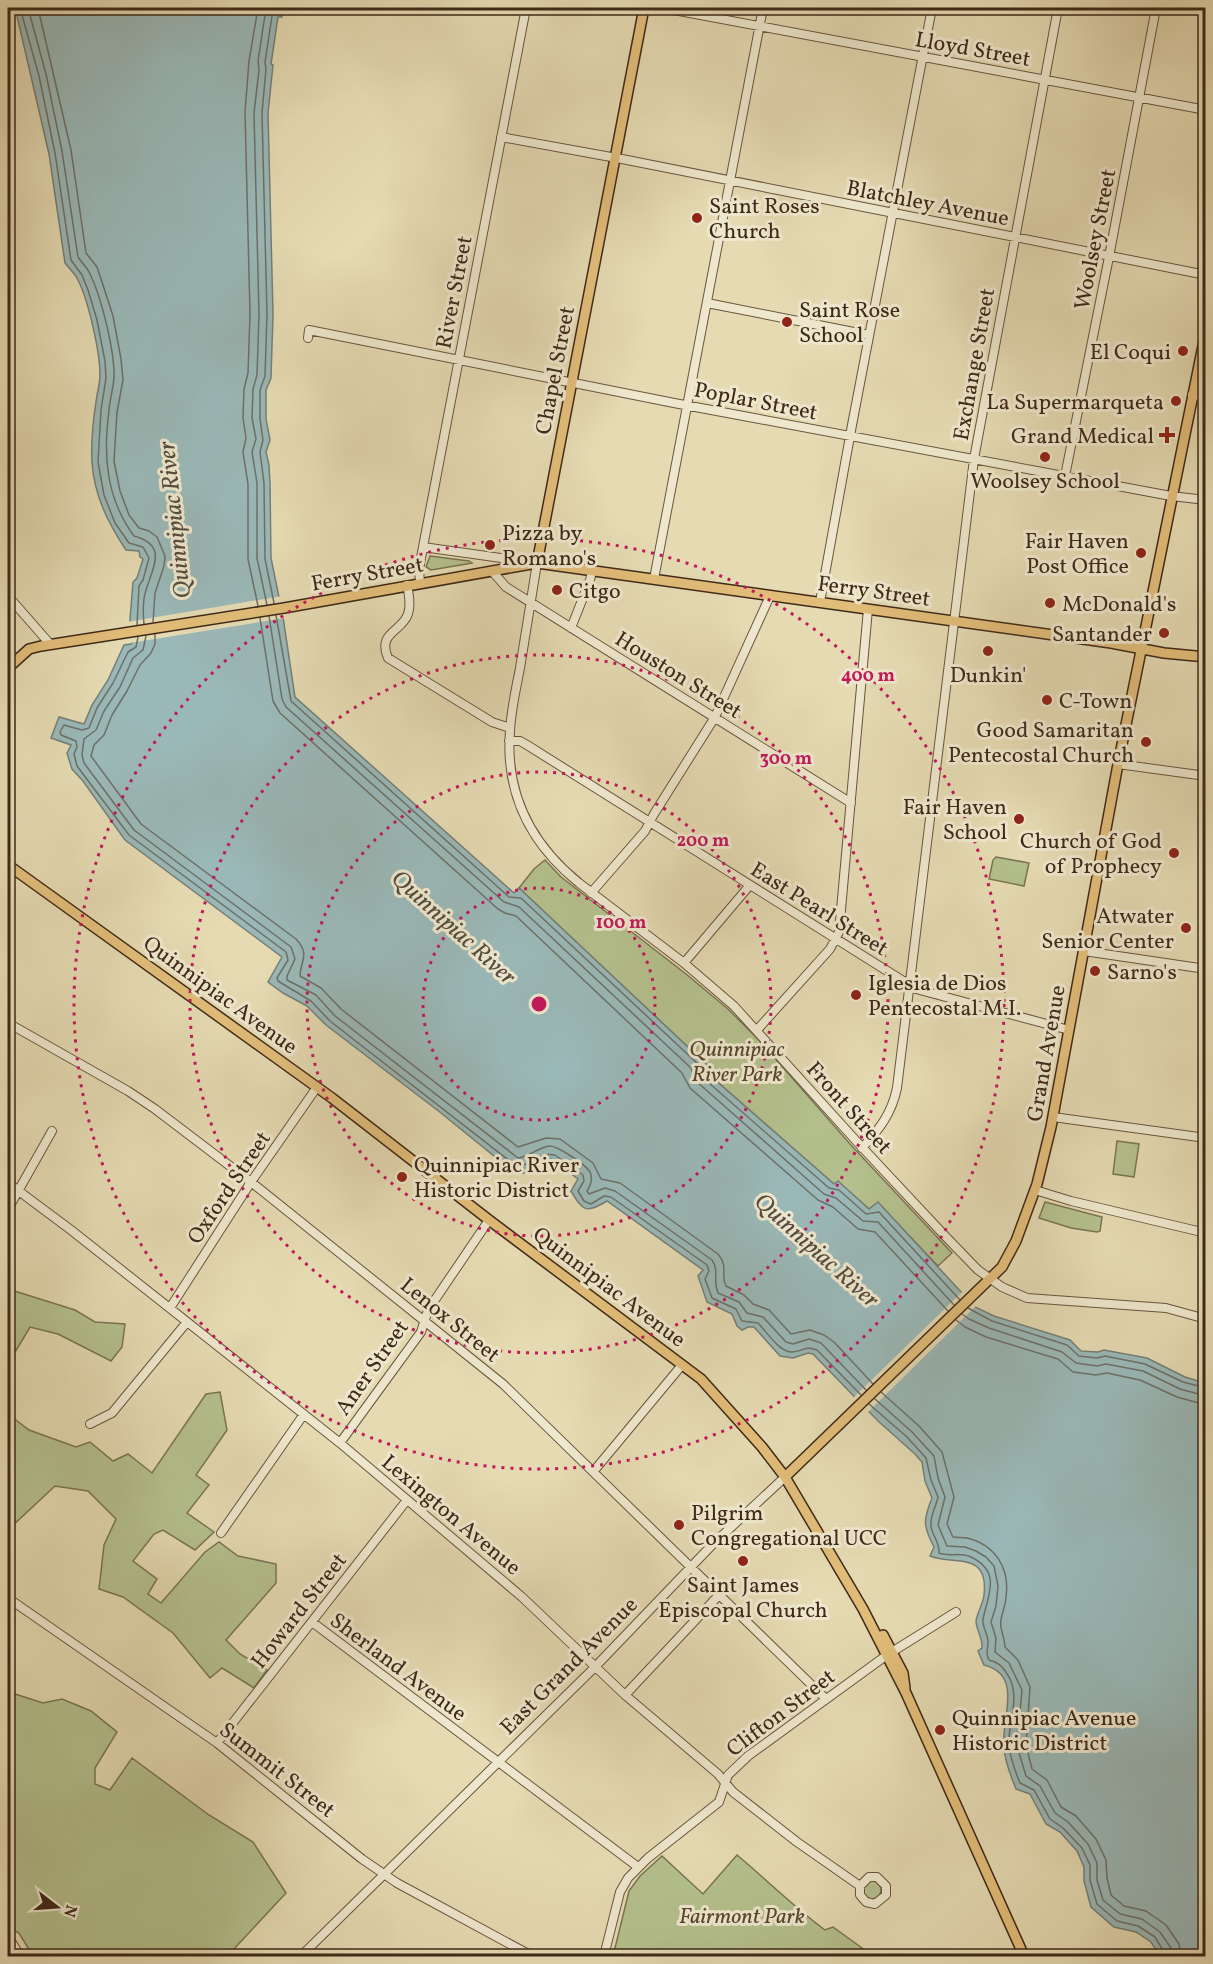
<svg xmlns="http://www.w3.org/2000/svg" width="1213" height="1964" font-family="Vollkorn,serif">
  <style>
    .green { fill: #b4c08d; stroke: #797452; stroke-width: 1.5 }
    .water { fill: #9ab8b7; stroke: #757f77; stroke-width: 1.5 }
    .pier { fill: #e5dab2 }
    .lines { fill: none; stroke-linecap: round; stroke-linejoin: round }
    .shore { stroke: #6c7068; stroke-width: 1.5 }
    .minor-casing { stroke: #68553e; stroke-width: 10 }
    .major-casing { stroke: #3e2918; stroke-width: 12 }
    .minor { stroke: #eee7cd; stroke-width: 8 }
    .major { stroke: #e2bd79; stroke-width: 9 }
    .ring { fill: none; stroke: #c2185b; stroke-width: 3; stroke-dasharray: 3 6 }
    .poi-dot { fill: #8f2418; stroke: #eee7cd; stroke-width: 2 }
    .labels { text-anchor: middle; stroke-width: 6; stroke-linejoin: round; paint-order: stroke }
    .street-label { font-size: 22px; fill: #3e2918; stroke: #eee7cd }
    .poi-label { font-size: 22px; fill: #3e2918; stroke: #eee7cd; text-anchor: start }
    .park-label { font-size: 22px; font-style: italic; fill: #56472f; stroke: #eee7cd }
    .water-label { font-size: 24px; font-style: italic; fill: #554d40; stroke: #eee7cd }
    .centre { fill: #c2185b; stroke: #eee7cd; stroke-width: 3 }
    .ring-label { font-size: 18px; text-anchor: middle; font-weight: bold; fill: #c2185b; stroke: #eee7cd; stroke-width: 6; stroke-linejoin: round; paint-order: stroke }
  </style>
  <rect width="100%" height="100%" fill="#e5dab2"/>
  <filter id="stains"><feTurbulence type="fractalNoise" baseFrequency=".00333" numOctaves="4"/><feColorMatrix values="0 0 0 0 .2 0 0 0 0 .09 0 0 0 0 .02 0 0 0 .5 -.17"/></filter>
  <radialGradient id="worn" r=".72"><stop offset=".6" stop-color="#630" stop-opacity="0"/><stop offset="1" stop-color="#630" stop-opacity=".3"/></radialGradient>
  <path class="green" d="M430 556 469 561 472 563 431 570 426 567Z
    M996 857 1029 863 1024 886 989 879 993 860Z
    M545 860 561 877 686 974 728 1009 759 1040 850 1144 952 1253 938 1266 878 1203 869 1209 838 1182 834 1184 705 1071 708 1066 519 888 534 869Z
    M1117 1141 1139 1144 1134 1177 1113 1174Z
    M1045 1202 1102 1217 1100 1231 1097 1232 1071 1228 1039 1218Z
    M8 1289 75 1310 95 1322 125 1324 122 1347 111 1361 58 1334 30 1327 8 1364Z
    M220 1392 227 1430 196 1475 209 1485 187 1513 214 1532 195 1550 163 1530 154 1534 133 1561 157 1579 148 1594 161 1603 205 1552 219 1542 238 1556 276 1564V1583L226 1640 240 1654 267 1670 254 1688 222 1668 210 1678 173 1633 123 1597 99 1589 104 1545 116 1519 88 1491 55 1486 10 1528 8 1526V1414L29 1430 76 1447 90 1442 113 1461 128 1454 152 1473 206 1394Z
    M12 1693 43 1703 62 1699 91 1711 117 1732 95 1768V1784L110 1790 132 1758 209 1815 253 1842 286 1893 233 1950 164 1953 162 1956H33L19 1933 13 1930 9 1924 8 1925V1694Z
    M737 1855C767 1880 794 1907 825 1930L833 1927 873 1956H613L629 1891 640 1876 662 1856 703 1894Z
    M863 1890a9 9 0 1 1 18 0a9 9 0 1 1-18 0Z"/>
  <path class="water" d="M13 8H283L282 17H278L271 64 273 65 268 113 273 314 271 378 266 390V419L270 440 266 452 269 465 270 483 271 558 283 617 295 697 514 893 519 888 708 1066 705 1071 834 1184 838 1181 869 1209 878 1202 975 1307 994 1316 1070 1340 1081 1351 1098 1352 1104 1350 1147 1358 1185 1377 1205 1383V1956H1160L1151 1942 1136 1932 1114 1927 1091 1907 1084 1881V1867L1077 1851 1060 1832 1046 1824 1030 1794 1016 1789C1011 1776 1005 1763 1004 1748 1000 1721 1025 1675 984 1665L978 1651 982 1648C983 1638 976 1630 976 1621 977 1613 983 1604 984 1595 989 1550 954 1566 930 1556L934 1547C923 1526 923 1520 932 1498L925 1481 922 1462 915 1454 878 1421 813 1354 808 1353 793 1358 780 1356 754 1327H748L742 1330 737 1326 732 1314 707 1302 698 1276 703 1270 607 1201C586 1214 583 1211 571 1191L578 1179 551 1159 547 1164 541 1162 527 1173H515L441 1113 326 1025 307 1006 283 993 268 982 282 957 125 840 83 781 72 769 67 753 71 745 51 738 59 717 84 724 92 705 108 680 124 645 131 644 133 640 130 619 133 582 137 578 143 559 140 557 139 551 126 550C108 523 94 495 92 462 91 442 93 421 96 402 97 393 100 384 100 375 100 352 88 298 77 278 74 273 69 268 65 263L49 154 17 16Z"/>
  <path class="pier" d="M282 596 285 618 130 643 127 622Z
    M964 1290 977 1305 867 1413 853 1398Z"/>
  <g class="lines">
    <path class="shore" d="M20 8 39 76 55 153 71 260 82 275 88 290 97 320 105 361 106 378 101 410 98 462 104 495 115 523 129 543 143 547 149 558 143 580 139 586 137 625
      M28 8 46 74 62 151 78 257C81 262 86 266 89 272 101 295 115 352 114 378 113 389 110 399 109 410 103 456 106 498 134 536 168 545 153 567 146 590 143 599 143 614 144 624
      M38 8 71 150 86 253 97 267 103 285 113 316 121 359 123 380 117 412 114 461 120 491 129 515 139 528 149 531 157 537 165 556 164 566 155 593 153 622
      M274 603 265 559 264 483 260 452 263 440 260 419V390L265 376 267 314 262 113 266 69 265 62 272 16 277 8
      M267 605 257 558V483L252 452 256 439 252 418 253 389 257 375 259 314 254 113 259 70 258 61 265 15 269 8
      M258 606 248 559V484L243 452 246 438 243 418 244 389 248 373 250 314 245 112 249 61 258 8
      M276 615 291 701 509 897 521 898 699 1065 701 1076 829 1188 839 1190 866 1214 879 1212 960 1300
      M269 616 282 699 286 707 504 902 519 907 691 1068 696 1081 824 1194 836 1198 863 1221 878 1222 954 1305
      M260 618 273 701 280 713 498 909 505 913 516 916 682 1073 690 1088 818 1200 833 1207 858 1229 875 1232 948 1311
      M155 634V644L151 653 140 665 127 691 112 715 104 735 94 745 91 756 141 824 296 939C311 955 300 961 300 976L321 988 341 1009 518 1147 546 1138 560 1139 593 1163 601 1179 620 1183 718 1254C729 1267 720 1274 726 1286L744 1295 753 1304 769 1310 791 1334 810 1330 824 1335 834 1342 873 1384
      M146 636 143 650 133 658 120 687 104 711 96 730 84 739 82 755 84 763 134 830 291 947 295 959 287 976V980L316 995 335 1016 518 1158C528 1157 538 1148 549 1146 557 1145 586 1165 590 1172 593 1179 591 1185 587 1191L589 1194 605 1188 615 1191 712 1260C720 1272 712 1278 718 1293L739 1302 747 1313 763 1317 786 1342 793 1344 809 1339 821 1343 866 1390
      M138 637 136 647 128 652 113 683 97 708 89 728 82 730 64 725 60 732 61 735 76 741 77 747 74 754 77 766 129 835 286 952 288 960 277 978 278 981 311 1001 330 1021 516 1166C529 1168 539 1151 555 1155L583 1175 584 1181 578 1191 584 1201 591 1204 604 1196 611 1197 707 1265 709 1271 705 1279 712 1298 736 1309 742 1321 758 1323C767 1332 779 1352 792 1352 803 1352 804 1345 817 1350L861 1395
      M968 1308 992 1321 1067 1345 1079 1356 1097 1358 1105 1356 1145 1364 1183 1382 1206 1388
      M962 1314 969 1319 989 1328 1062 1352 1076 1363 1097 1366 1106 1364 1143 1371 1180 1389 1206 1396
      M956 1320 965 1327 986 1337 1058 1359 1073 1372 1096 1375 1107 1373 1140 1380 1177 1397 1206 1405
      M881 1392 919 1426 942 1452 954 1497 947 1524 953 1537C958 1538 962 1537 967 1538 996 1545 1010 1569 1006 1597 1006 1605 1002 1612 1001 1620 999 1628 1005 1638 1005 1647L1018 1660 1030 1687 1026 1745 1032 1769 1047 1780 1061 1807 1076 1816 1096 1839 1106 1860 1107 1878 1111 1895 1124 1906 1146 1911 1166 1925 1179 1944 1181 1956
      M875 1399 912 1432 934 1456 938 1478 945 1497 938 1525 947 1546 965 1547 976 1551 986 1557 994 1566 998 1586 996 1606 991 1622 996 1638 995 1652 1009 1663 1022 1690 1017 1746 1026 1776 1040 1786 1055 1813 1068 1822 1088 1844 1097 1863V1880L1103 1900 1120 1914 1142 1919 1160 1932 1171 1948 1172 1956
      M869 1404 907 1437 926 1458 931 1480 938 1497C936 1507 930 1515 931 1526 932 1536 940 1542 939 1553 949 1557 960 1552 971 1557 1002 1572 988 1595 983 1619 982 1627 988 1634 988 1642 988 1650 985 1653 989 1660 1000 1663 1003 1667 1009 1677 1021 1700 1007 1723 1009 1747 1011 1759 1015 1771 1020 1783L1034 1790 1050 1819 1063 1828 1082 1848 1090 1865V1880L1097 1904 1117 1921 1138 1926 1155 1937 1164 1952 1165 1956"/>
    <g class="minor-casing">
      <path id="minor" d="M663 8 1206 110
        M501 137 622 159 1206 275
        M707 303 869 335
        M308 338 309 330 674 403 1171 496 1206 500
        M1192 395 1206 396
        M1065 476 1109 257 1156 8
        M423 547 537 563C531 598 526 633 520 668 516 689 511 710 510 731 505 794 531 844 579 883L684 963 734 1006 859 1144 947 1238 978 1270 1002 1287 1027 1298 1166 1308 1206 1319
        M492 571 506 587 851 803
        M654 579 763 8
        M420 583 419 569 423 547 526 8
        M407 585C409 594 411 605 408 614 402 632 377 632 388 658L492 722 510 728
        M8 596 50 644
        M820 602 852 425 932 8
        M571 628 590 580 592 571
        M509 741H520L527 745 916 989 1069 1030
        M1118 764 1206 776
        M591 893 645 831 654 814 715 717 770 596
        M1084 951 1206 969
        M684 963 750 885
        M8 1023 128 1091 155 1109 251 1182 503 1384 826 1699
        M757 1030 830 949 839 932 868 609
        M1053 1117 1206 1138
        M862 1148C879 1130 892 1113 897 1088L974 459 1058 8
        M8 1183 71 1230 340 1443 522 1597 625 1695 718 1774 733 1792 797 1842 860 1886V1895L866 1902 875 1904 886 1895V1886L877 1877H869L860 1886
        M1035 1190 1071 1201 1206 1233
        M8 1209 52 1131
        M170 1308 251 1182 317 1087
        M90 1424 112 1413 187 1322
        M340 1443 421 1332 428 1310 489 1220
        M593 1472 682 1365
        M221 1533 304 1414
        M8 1598 217 1743 362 1859 397 1883 532 1956
        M312 1622 638 1867
        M625 1695 719 1595
        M217 1743 407 1500
        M8 1936 20 1956
        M301 1956 594 1668 713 1544 785 1477
        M604 1956 620 1892 628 1878 648 1858 719 1802 728 1775 748 1756 887 1655 956 1612"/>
    </g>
    <g class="major-casing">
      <path id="major" d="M537 563 644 8
        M8 668 29 649 41 646 284 608 537 563 1111 643 1164 653 1206 657
        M8 865 332 1098 489 1220 701 1379 762 1447 785 1477 863 1609 906 1693 1024 1956
        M785 1477 1002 1267 1016 1241 1037 1184 1051 1127 1118 764 1206 331
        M883 1635 903 1673 905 1688"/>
    </g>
    <use href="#minor" class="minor"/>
    <use href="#major" class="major"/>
  </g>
  <g class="ring">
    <circle cx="539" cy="1004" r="116"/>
    <circle cx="539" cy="1004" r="232"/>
    <circle cx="539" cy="1004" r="349"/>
    <circle cx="539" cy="1004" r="465"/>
  </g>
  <g class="poi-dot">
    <circle cx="697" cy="218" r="6"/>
    <circle cx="787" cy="322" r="6"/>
    <circle cx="1183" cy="351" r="6"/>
    <circle cx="1176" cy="401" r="6"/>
    <path d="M1164 426h6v6h6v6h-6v6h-6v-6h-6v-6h6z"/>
    <circle cx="1045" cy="457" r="6"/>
    <circle cx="490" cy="545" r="6"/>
    <circle cx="1141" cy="553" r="6"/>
    <circle cx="557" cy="590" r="6"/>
    <circle cx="1050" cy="603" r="6"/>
    <circle cx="1164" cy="633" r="6"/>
    <circle cx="988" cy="651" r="6"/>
    <circle cx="1047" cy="700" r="6"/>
    <circle cx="1146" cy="742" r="6"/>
    <circle cx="1019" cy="819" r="6"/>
    <circle cx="1174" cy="853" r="6"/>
    <circle cx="1186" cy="928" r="6"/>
    <circle cx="1095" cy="971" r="6"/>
    <circle cx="856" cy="995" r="6"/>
    <circle cx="402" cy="1177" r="6"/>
    <circle cx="679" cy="1525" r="6"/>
    <circle cx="743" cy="1561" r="6"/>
    <circle cx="940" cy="1730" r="6"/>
  </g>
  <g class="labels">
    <g class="street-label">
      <text transform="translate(973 48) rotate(10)" y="8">Lloyd Street</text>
      <text transform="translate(928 202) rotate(11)" y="8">Blatchley Avenue</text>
      <text transform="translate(1094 239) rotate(-79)" y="8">Woolsey Street</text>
      <text transform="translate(453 292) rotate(-79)" y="8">River Street</text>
      <text transform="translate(973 364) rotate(-80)" y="8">Exchange Street</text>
      <text transform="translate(554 370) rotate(-79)" y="8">Chapel Street</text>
      <text transform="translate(756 400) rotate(11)" y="8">Poplar Street</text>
      <text transform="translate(367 573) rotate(-10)" y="8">Ferry Street</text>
      <text transform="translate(874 590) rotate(8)" y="8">Ferry Street</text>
      <text transform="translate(679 674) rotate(32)" y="8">Houston Street</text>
      <text transform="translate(820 908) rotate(32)" y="8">East Pearl Street</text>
      <text transform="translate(221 994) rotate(36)" y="8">Quinnipiac Avenue</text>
      <text transform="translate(1045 1053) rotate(-80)" y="8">Grand Avenue</text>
      <text transform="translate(850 1107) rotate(48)" y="8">Front Street</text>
      <text transform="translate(228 1187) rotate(-56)" y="8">Oxford Street</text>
      <text transform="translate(610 1286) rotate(37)" y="8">Quinnipiac Avenue</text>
      <text transform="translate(451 1319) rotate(39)" y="8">Lenox Street</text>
      <text transform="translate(371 1367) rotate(-55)" y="8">Aner Street</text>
      <text transform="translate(452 1514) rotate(40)" y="8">Lexington Avenue</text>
      <text transform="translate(298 1610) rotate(-52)" y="8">Howard Street</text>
      <text transform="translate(568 1665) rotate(-45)" y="8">East Grand Avenue</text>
      <text transform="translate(399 1666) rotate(37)" y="8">Sherland Avenue</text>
      <text transform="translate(780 1712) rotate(-37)" y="8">Clifton Street</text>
      <text transform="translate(278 1769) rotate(38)" y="8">Summit Street</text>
    </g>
    <g class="poi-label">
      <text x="709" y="213">Saint Roses<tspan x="709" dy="25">Church</tspan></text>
      <text x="799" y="317">Saint Rose<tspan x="799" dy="25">School</tspan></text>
      <text x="1171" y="359" text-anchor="end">El Coqui</text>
      <text x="1164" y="409" text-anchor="end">La Supermarqueta</text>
      <text x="1154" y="443" text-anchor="end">Grand Medical</text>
      <text x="1045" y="488" text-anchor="middle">Woolsey School</text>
      <text x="502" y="540">Pizza by<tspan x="502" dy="25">Romano's</tspan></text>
      <text x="1129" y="548" text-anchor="end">Fair Haven<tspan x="1129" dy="25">Post Office</tspan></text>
      <text x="569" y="598">Citgo</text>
      <text x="1062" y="611">McDonald's</text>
      <text x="1152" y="641" text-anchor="end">Santander</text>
      <text x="988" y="682" text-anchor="middle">Dunkin'</text>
      <text x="1059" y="708">C-Town</text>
      <text x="1134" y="737" text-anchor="end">Good Samaritan<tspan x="1134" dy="25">Pentecostal Church</tspan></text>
      <text x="1007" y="814" text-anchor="end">Fair Haven<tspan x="1007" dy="25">School</tspan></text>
      <text x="1162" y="848" text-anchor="end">Church of God<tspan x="1162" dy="25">of Prophecy</tspan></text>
      <text x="1174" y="923" text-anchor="end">Atwater<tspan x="1174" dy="25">Senior Center</tspan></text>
      <text x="1107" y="979">Sarno's</text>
      <text x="868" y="990">Iglesia de Dios<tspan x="868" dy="25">Pentecostal M.I.</tspan></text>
      <text x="414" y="1172">Quinnipiac River<tspan x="414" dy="25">Historic District</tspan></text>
      <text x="691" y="1520">Pilgrim<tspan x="691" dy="25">Congregational UCC</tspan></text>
      <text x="743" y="1592" text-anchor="middle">Saint James<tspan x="743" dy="25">Episcopal Church</tspan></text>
      <text x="952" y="1725">Quinnipiac Avenue<tspan x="952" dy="25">Historic District</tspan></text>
    </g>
    <g class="park-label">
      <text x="737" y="1056">Quinnipiac<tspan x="737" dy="25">River Park</tspan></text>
      <text x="742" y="1923">Fairmont Park</text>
    </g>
    <g class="water-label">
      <text transform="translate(174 520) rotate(-96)" y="8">Quinnipiac River</text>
      <text transform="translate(454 927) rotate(42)" y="8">Quinnipiac River</text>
      <text transform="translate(817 1250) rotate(42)" y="8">Quinnipiac River</text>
    </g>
  </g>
  <circle cx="539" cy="1004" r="9" class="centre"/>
  <g class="ring-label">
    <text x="868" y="681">400 m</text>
    <text x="786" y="764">300 m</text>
    <text x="703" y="846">200 m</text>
    <text x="621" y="928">100 m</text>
  </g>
  <rect width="1213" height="1964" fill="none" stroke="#e5dab2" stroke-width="30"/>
  <rect x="9" y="9" width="1195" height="1946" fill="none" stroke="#3e2918" stroke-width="3"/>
  <rect x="15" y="15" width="1183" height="1934" fill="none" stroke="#3e2918" stroke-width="1.5"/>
  <g transform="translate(57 1907) rotate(107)" stroke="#eee7cd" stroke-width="4.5" paint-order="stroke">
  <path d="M0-4.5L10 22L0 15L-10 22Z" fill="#3e2918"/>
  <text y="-9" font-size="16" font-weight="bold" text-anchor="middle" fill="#3e2918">N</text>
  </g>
  <rect width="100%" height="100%" filter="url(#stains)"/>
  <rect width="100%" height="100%" fill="url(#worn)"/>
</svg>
